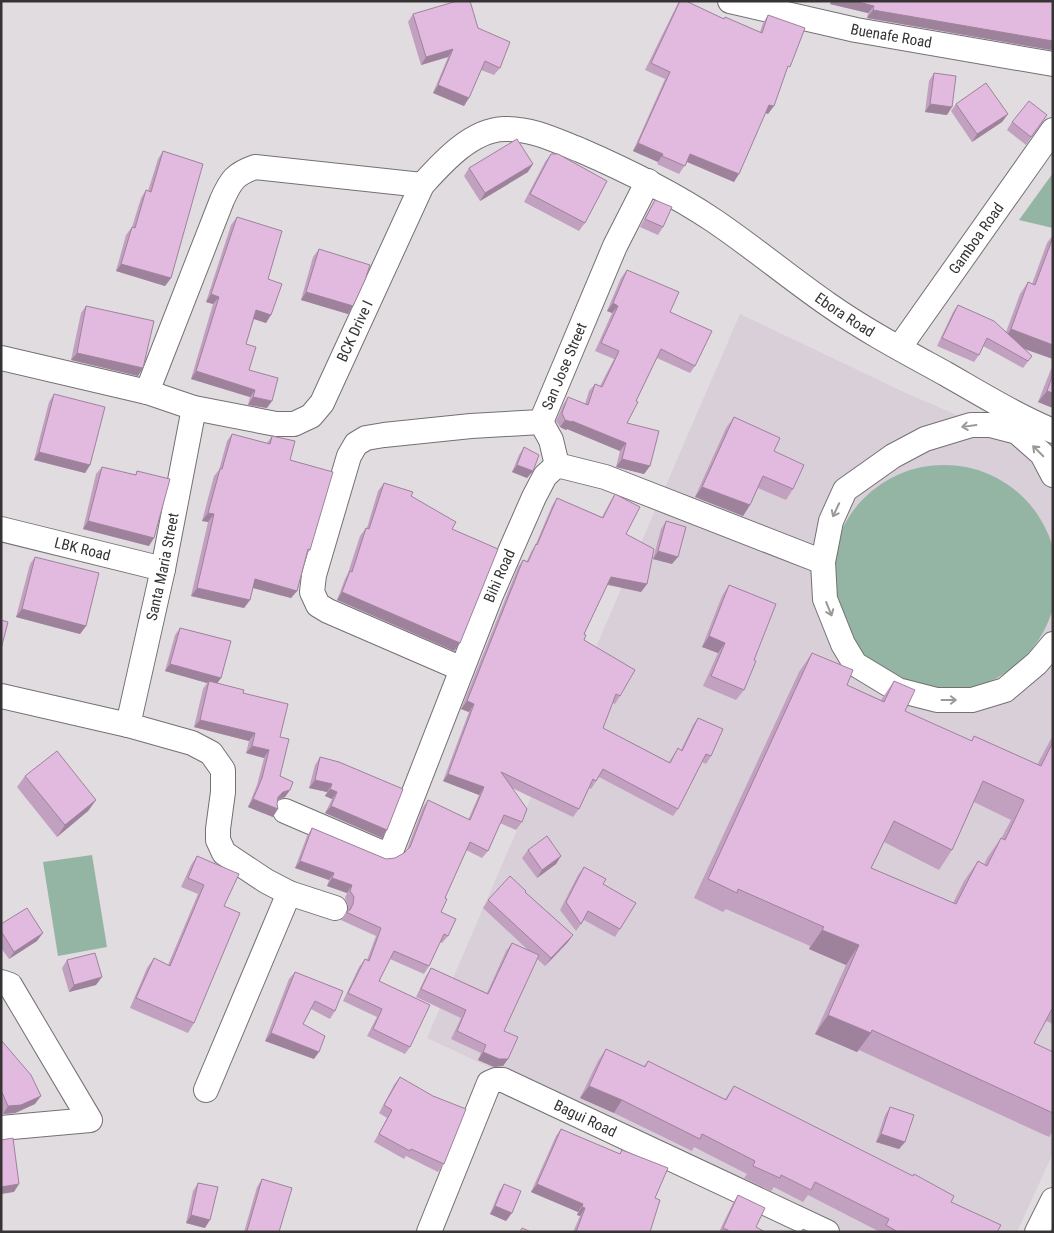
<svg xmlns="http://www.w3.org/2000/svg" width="1054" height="1233" font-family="'Roboto Condensed',sans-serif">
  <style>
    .built { fill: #d9cfd8 }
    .green { fill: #94b4a4 }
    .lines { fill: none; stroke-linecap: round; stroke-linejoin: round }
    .minor-casing { stroke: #747074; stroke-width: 26 }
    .minor { stroke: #fff; stroke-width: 24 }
    .wall { fill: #c2a0c0; fill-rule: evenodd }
    .shaded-wall { fill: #9e829c }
    .building { fill: #e2badf; stroke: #9e829c; fill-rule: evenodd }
    .oneway { stroke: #9a999a }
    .labels { text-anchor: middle; stroke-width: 4; stroke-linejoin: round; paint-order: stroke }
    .street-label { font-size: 15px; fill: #353334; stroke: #eee9ee }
  </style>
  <rect width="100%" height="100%" fill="#e1dce0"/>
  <path class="built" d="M740 314 908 394 1053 456V1153L1017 1232H842L427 1038Z"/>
  <path class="green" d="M1053 173V228L1019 220Z
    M831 578a113 113 0 1 1 226 0a113 113 0 1 1-226 0Z
    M92 855 107 947 58 956 43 862Z"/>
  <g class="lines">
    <g class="minor-casing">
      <g id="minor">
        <path id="s1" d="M730 1 856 30 1053 64"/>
        <path id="s2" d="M899 348 1053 130"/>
        <path id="s3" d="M1 358 147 392 194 408 276 424H294L311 416 322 403 422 185C442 163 471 130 504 129 531 128 555 140 580 150 626 170 671 192 713 220 753 247 790 278 829 305 866 331 906 352 946 374 981 394 1015 415 1053 431"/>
        <path d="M147 392 222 200C231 180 235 174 255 167L422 185"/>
        <path d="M541 422 551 440 557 465"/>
        <path d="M1053 475 1042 454 1017 432 990 425H971L925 439 893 456 845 490 831 521 823 562 825 599 843 644 855 664 898 690 937 700H972L1005 690 1037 663 1053 644"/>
        <path id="s4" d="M1 529 163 569"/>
        <path id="s5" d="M462 669 328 611 318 605 312 592 314 575 349 456 356 444 366 438 384 435 471 426 541 422 615 246 648 181"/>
        <path d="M1 696 128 725 192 743 211 753 223 770V792L218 829V840L224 853 266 881 289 893 335 908"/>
        <path id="s6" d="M128 725 163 569 194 408"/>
        <path id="s7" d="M285 811 378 851 384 853 392 849 491 595 534 497 545 476 557 465 605 477 823 562"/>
        <path d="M1 982 10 985 90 1120 1 1128"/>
        <path d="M206 1090 289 893"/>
        <path id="s8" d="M429 1232 489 1083 496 1080H503L827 1232"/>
        <path d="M1037 1232 1053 1200"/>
      </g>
    </g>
    <use href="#minor" class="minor"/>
  </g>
  <path class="wall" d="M679 1H686L724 19 725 17 760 32 763 23 768 15 785 74 768 114 765 113 734 182 687 162 679 174 657 164 658 162 633 151 665 79 645 70 676 7Z
    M831 1H1053V47L1051 50 867 18 868 13 830 4Z
    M413 14 478 28 500 68 494 75 481 70 464 106 433 93 448 57 421 65 408 22Z
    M934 73 947 115 925 112 929 81Z
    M956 104 1008 114 1002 122 972 142 951 111Z
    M1047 115 1026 145 1007 130 1012 122Z
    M163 151 171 278 165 286 116 271 126 235 132 227 141 198 146 190 148 191 158 159Z
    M551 154 585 223 579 231 524 202 545 162Z
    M469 168 528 172 480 201 464 176Z
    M655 200 663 227 658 235 640 227 650 208Z
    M237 217 268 279 266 323 254 319 246 344 249 370 267 408 248 405 250 397 191 379 213 304 206 302 231 225Z
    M1053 235V359L1024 349 1032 356 1023 368 983 346 979 355 974 362 937 346 953 312 958 305 1006 332 1020 294 1028 282 1032 284 1047 243Z
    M319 249 353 306 348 314 301 300 313 257Z
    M627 270 670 312 695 366 690 373 657 358 636 401 627 423 650 466 644 474 616 467 620 451 567 429 566 430 560 427 556 421 563 405 568 397 585 404 589 391 595 384 600 386 614 359 595 351 612 313 607 311 621 278Z
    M86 306 138 376 71 360 81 313Z
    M1053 364V408L1038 402Z
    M54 394 90 465 85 473 34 460 49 402Z
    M734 417 774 451 793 489 786 500 758 488 750 505 743 516 695 497 726 428Z
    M232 434 267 443 272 436 290 460 310 550 307 554 297 591 291 598 253 588 250 600 244 608 191 596 208 522 202 521 214 476 219 470 227 441Z
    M524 447 533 471 527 478 512 472 519 455Z
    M102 467 135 475 137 471 149 546 83 529 96 474Z
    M384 483 411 496 452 529 460 643 454 651 337 600 345 579 348 573 360 536 366 528H367L378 491Z
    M615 494 626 534 647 584 641 592 607 585 584 634V640L620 696 615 704 612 703 603 728 669 762 678 748 681 750 693 725 698 718 711 756 706 764 702 762 678 809 673 816 599 777 591 789 589 788 579 809 573 817 512 788 522 822 516 830 500 823 488 851 482 858 466 850 445 898 441 912 448 936 442 943 440 942 429 966 424 974 390 959 379 981 410 1047 405 1054 367 1036 377 1017 343 1001 359 967 365 959 367 960 376 936 341 920 346 912 348 911V905L345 898 347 893 327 886 329 880 295 868 307 836 312 828 386 859 395 858 404 853 406 852 423 807 428 800 468 820 479 795 443 781 469 712 461 709 518 567 523 560 527 561 531 552 535 546 552 506 557 498 602 517 610 502Z
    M666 521 672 564 653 559 661 529Z
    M35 557 86 626 80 634 16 617 30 564Z
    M729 585 754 660 744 690 736 700 703 686 718 653 702 647 722 596Z
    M180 628 221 678 217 683 243 693 280 737V776L290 790 285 797 278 800 273 817 248 807 257 785 264 758 246 753 249 741 194 727 203 689 207 683 165 671 175 635Z
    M812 653 847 685 881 700 894 681 905 711 971 741 974 736 1037 765 1053 735V1024L1046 1021 1034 1043 1053 1052V1131L1049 1137 859 1050 857 1052 815 1034 846 965 809 949 810 946 726 909 723 912 694 898 799 672ZM974 802 1011 820 1001 839V838L987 858 984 865 978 861 964 881 953 903 871 868 884 842 939 870 952 850Z
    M320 757 387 830 382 838 325 813 332 799 325 796 327 792 309 788 315 765Z
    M25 776 96 800 88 811 57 837 17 787Z
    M528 850 561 856 556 864 537 878 522 858Z
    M197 856 224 906 194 1023 188 1033 130 1008 147 968 154 958 168 965 198 894 181 887 191 865Z
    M584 867 603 884 620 929 615 937 584 920 576 931 560 910 578 875Z
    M525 892 573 935 567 943 545 966 537 959 504 1031 508 1059 503 1066 494 1067 478 1060 481 1053 451 1039 461 1018 416 997 426 976 431 968 487 993 506 951 512 943 528 950 483 908 488 900Z
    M1 924 37 941 9 959 1 948Z
    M67 960 96 985 69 992 62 968Z
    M295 972 335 1011 330 1019 311 1009 303 1024 314 1059 265 1041 289 979Z
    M1 1040 35 1104 15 1113 3 1114 1 1110Z
    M606 1049 644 1066 648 1061 725 1099 734 1086 951 1202 997 1232H880L808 1195 803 1202 774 1187 771 1191 744 1178 747 1174 694 1147 692 1151 614 1113 580 1098 598 1061Z
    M400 1077 444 1164 438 1172 406 1156 404 1159 374 1142 387 1118 379 1113 394 1085Z
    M890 1107 905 1142 899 1149 876 1142 885 1115Z
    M561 1129 619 1154 622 1150 655 1198 650 1232H573L580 1216 577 1215 578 1212 531 1192 556 1136Z
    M262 1179 279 1232H244L257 1187Z
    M198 1183 205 1228 186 1223 193 1191Z
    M504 1184 506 1221 490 1214 499 1192Z
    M738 1195 756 1227 765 1232H719L733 1203Z"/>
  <path class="shaded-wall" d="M832 1H855L874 6 868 13 830 4Z
    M873 10 1053 41V47L1051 50 867 18Z
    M453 49 448 57 421 65 426 57Z
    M438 85 469 98 464 106 433 93Z
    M930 104 952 107 947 115 925 112Z
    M769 105 774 106 768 114 764 112Z
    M1008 114 1002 122 972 142 977 134Z
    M638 143 663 154 658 162 633 151Z
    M690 154 739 174 734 182 685 161Z
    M533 164 528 172 480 201 485 193Z
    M121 264 171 278 165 286 116 271Z
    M306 292 353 306 348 314 301 300Z
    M211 294 219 297 213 304 206 302Z
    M613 303 618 306 612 313 607 311Z
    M256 310 271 315 266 323 251 318Z
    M1011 329 1053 345V359L1003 341Z
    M77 353 143 368 138 376 71 360Z
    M196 371 255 390 250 397 191 379Z
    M1047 391 1053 393V408L1038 402Z
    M253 397 272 401 267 408 248 405Z
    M565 420 572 421 626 443 620 451 567 429 566 430 560 427Z
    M39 452 90 465 85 473 34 460Z
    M622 459 650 466 644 474 616 467Z
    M517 465 533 471 527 478 512 472Z
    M702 487 750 505 743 516 695 497Z
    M208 513 214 514 208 522 202 521Z
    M88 521 154 538 149 546 83 529Z
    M658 551 678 557 672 564 653 559Z
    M611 577 647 584 641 592 606 584Z
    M255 579 297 591 291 598 249 587Z
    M197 588 250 600 244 608 191 596Z
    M342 592 460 643 454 651 337 600Z
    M22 609 86 626 80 634 16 617Z
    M709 636 725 643 718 653 702 647Z
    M170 664 221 678 216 685 209 681 207 683 165 671Z
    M467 701 474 704 469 712 461 709Z
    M200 720 255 733 249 741 194 727Z
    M252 746 269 750 264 758 246 753Z
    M448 774 484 787 479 795 443 781Z
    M315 780 332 784 327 792 309 788Z
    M330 789 337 792 332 799 325 796Z
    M290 790 285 797 277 800 273 805 283 792Z
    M253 799 278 809 273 817 248 807Z
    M96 800 88 811 57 837 65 825Z
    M331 806 387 830 382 838 325 813Z
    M561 856 556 864 537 878 542 870Z
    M300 861 334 873 329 880 295 868Z
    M332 878 352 885 347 893 327 886Z
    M822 930 859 945 846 965 809 949Z
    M43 933 37 941 9 959 14 952Z
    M573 935 567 943 545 966 551 958Z
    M102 977 96 985 69 992 74 985Z
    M828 1015 871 1033 857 1052 815 1034Z
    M271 1033 319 1052 314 1059 265 1041Z
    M483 1052 508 1059 503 1066 494 1067 478 1060Z
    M589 1086 622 1100 614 1113 580 1098Z
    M41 1096 35 1104 15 1113 3 1114 8 1106Z
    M881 1134 905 1142 899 1149 876 1142Z
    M19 1184 14 1192 1 1194V1187Z
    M537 1184 583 1204 578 1212 531 1192Z
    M495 1206 512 1213 506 1221 490 1214Z
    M582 1207 585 1208 580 1216 577 1215Z
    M191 1215 210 1220 205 1228 186 1223Z"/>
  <path class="building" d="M457 1H470L478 28 510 42 500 68 485 61 469 98 438 85 453 49 426 57 413 14Z
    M680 1H686L724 19 725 17 762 33 768 15 805 28 790 67 788 66 774 106 769 105 739 174 690 154 685 166 662 156 663 154 638 143 670 72 651 63Z
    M855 1H1053V41L873 10 874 6Z
    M934 73 956 76 952 107 930 104Z
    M986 83 1008 114 977 134 956 104Z
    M1029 101 1047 115 1031 137 1012 122Z
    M517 139 533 164 485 193 469 168Z
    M163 151 203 164 171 278 121 264 132 227 135 228 146 190 151 192Z
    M551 154H558L607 181 585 223 530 194Z
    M655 200 672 207 663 227 645 219Z
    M237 217 282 231 268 279 282 284 271 315 256 310 246 344 256 347 249 370 278 378 272 401 253 397 255 390 196 371 219 297 211 294Z
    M1053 237V345L1011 329 1028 282 1035 285Z
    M319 249 370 265 365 280 353 306 306 292Z
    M627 270 679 292 670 312 712 331 695 366 661 349 636 401 638 402 627 423 659 431 650 466 622 459 626 443 572 421V422L565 420 562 413 568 397 588 405 595 384 602 387 619 351 601 343 618 306 613 303Z
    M958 305 994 321 1032 356 1028 361 987 338 979 355 942 338Z
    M86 306 154 321 143 368 77 353Z
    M1053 374V393L1047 391Z
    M54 394 105 407 90 465 39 452Z
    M734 417 780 438 774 451 804 465 793 489 763 476 750 505 702 487Z
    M232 434 270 444 272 436 295 441 290 460 333 472 310 550 308 549 297 591 255 579 250 600 197 588 214 514 208 513 220 469H222Z
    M524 447 539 455 533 471 517 465Z
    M102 467 136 475 137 471 170 479 154 538 88 521Z
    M384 483 413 492 411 496 456 522 452 529 498 549 460 643 342 592 350 571 352 572 366 528 369 529Z
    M615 494 640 507 626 534 654 549 647 584 611 577 584 634 586 635 584 640 635 670 620 696 616 694 603 728 670 763 678 748 682 751 698 718 723 729 711 756 706 754 678 809 603 769 596 781 593 779 579 809 501 772 527 809 522 822 504 815 488 851 470 842 445 898 447 899 441 912 456 919 448 936 444 934 429 966 394 951 379 981 430 1005 410 1047 373 1029 382 1009 348 993 365 959 369 961 381 928 346 912 350 910 353 904 354 897 350 891 352 885 332 878 334 873 300 861 312 828 386 859 395 858 404 853 410 847 428 800 470 820 484 787 448 774 474 704 467 701 523 560 528 562 536 544 537 545 557 498 603 518Z
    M666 521 686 527 678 557 658 551Z
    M35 557 99 573 86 626 22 609Z
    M729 585 776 604 754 660 756 661 744 690 711 676 725 643 709 636Z
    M1 620 8 622 1 649Z
    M180 628 231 641 221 678 170 664Z
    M812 653 853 670 847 685 884 702 894 681 915 690 905 711 972 741 974 736 1041 766 1053 742V1007L1034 1043 1053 1052V1113L872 1030 871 1033 828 1015 859 945 822 930 824 927 738 889 737 893 708 879ZM983 781 1024 800 1005 840 1001 838 987 866 978 861 956 904 871 868 894 821 952 850Z
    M209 681 244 690 243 693 288 704 280 737 289 739 280 776 293 782 290 790 283 792 278 797 277 804 278 809 253 799 262 778 269 750 252 746 255 733 200 720Z
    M57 751 96 800 65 825 25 776Z
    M320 757 339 762 403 789 387 830 331 806 337 792 330 789 332 784 315 780Z
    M547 836 561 856 542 870 528 850Z
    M197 856 239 874 224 906 240 913 194 1023 136 998 154 958 170 966 204 885 188 878Z
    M584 867 606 879 603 884 636 903 620 929 588 911 581 924 566 902Z
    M510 876 526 891 525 892 573 935 551 958 488 900Z
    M27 908 43 933 14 952 1 931V924Z
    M512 943 539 955 504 1031 518 1037 508 1059H499L483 1052 486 1045 457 1031 466 1010 421 989 431 968 488 994Z
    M95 953 102 977 74 985 67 960Z
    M295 972 343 991 335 1011 315 1001 303 1024 325 1036 319 1052 271 1033Z
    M1 1040 31 1075 41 1096 21 1105 8 1106 1 1090Z
    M606 1049 645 1067 648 1061 726 1100 734 1086 913 1176 914 1174 954 1196 951 1202 1001 1225 997 1232H898L886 1225 889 1219 815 1182 811 1190 781 1175 780 1178 753 1166 755 1161 702 1134 700 1139 622 1100 589 1086Z
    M400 1077 433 1096 466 1109 444 1164 411 1149 410 1151 379 1134 392 1110 384 1105Z
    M890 1107 914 1115 905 1142 881 1134Z
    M561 1129 620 1154 622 1150 668 1168 655 1198 660 1200 650 1232H576L585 1208 582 1207 583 1204 537 1184Z
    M13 1138 19 1184 1 1187V1140Z
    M262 1179 292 1188 279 1232H251L247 1231Z
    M198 1183 218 1187 210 1220 191 1215Z
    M504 1184 521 1191 512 1213 495 1206Z
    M738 1195 765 1208 756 1227 765 1232H728V1230L723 1228Z
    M522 1228 531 1232H520Z
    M803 1229 809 1232H801Z"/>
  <defs><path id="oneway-shaft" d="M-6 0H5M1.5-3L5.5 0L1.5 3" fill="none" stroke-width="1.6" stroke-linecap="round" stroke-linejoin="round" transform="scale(1.25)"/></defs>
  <g class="oneway">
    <use href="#oneway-shaft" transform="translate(969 426) rotate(172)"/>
    <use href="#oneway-shaft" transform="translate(1038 451) rotate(-135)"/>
    <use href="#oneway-shaft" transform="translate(836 510) rotate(115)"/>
    <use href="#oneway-shaft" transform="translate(829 609) rotate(68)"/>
    <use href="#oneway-shaft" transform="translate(949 700)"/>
  </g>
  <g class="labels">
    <g class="street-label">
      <text dy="5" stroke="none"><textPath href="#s1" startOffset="165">Buenafe Road</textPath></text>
      <text dy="5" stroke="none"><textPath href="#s2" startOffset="134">Gamboa Road</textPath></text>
      <text dy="5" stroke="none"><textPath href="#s3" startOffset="1071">Ebora Road</textPath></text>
      <text dy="5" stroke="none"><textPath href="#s3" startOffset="416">BCK Drive I</textPath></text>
      <text dy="5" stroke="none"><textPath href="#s5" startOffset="575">San Jose Street</textPath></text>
      <text dy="5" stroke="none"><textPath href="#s4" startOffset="84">LBK Road</textPath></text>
      <text dy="5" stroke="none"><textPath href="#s6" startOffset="162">Santa Maria Street</textPath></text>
      <text dy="5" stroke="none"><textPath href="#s7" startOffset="410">Bihi Road</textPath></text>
      <text dy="5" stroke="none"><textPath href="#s8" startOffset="266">Bagui Road</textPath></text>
    </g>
  </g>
  <rect width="1054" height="1233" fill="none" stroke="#353334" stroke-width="5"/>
</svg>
